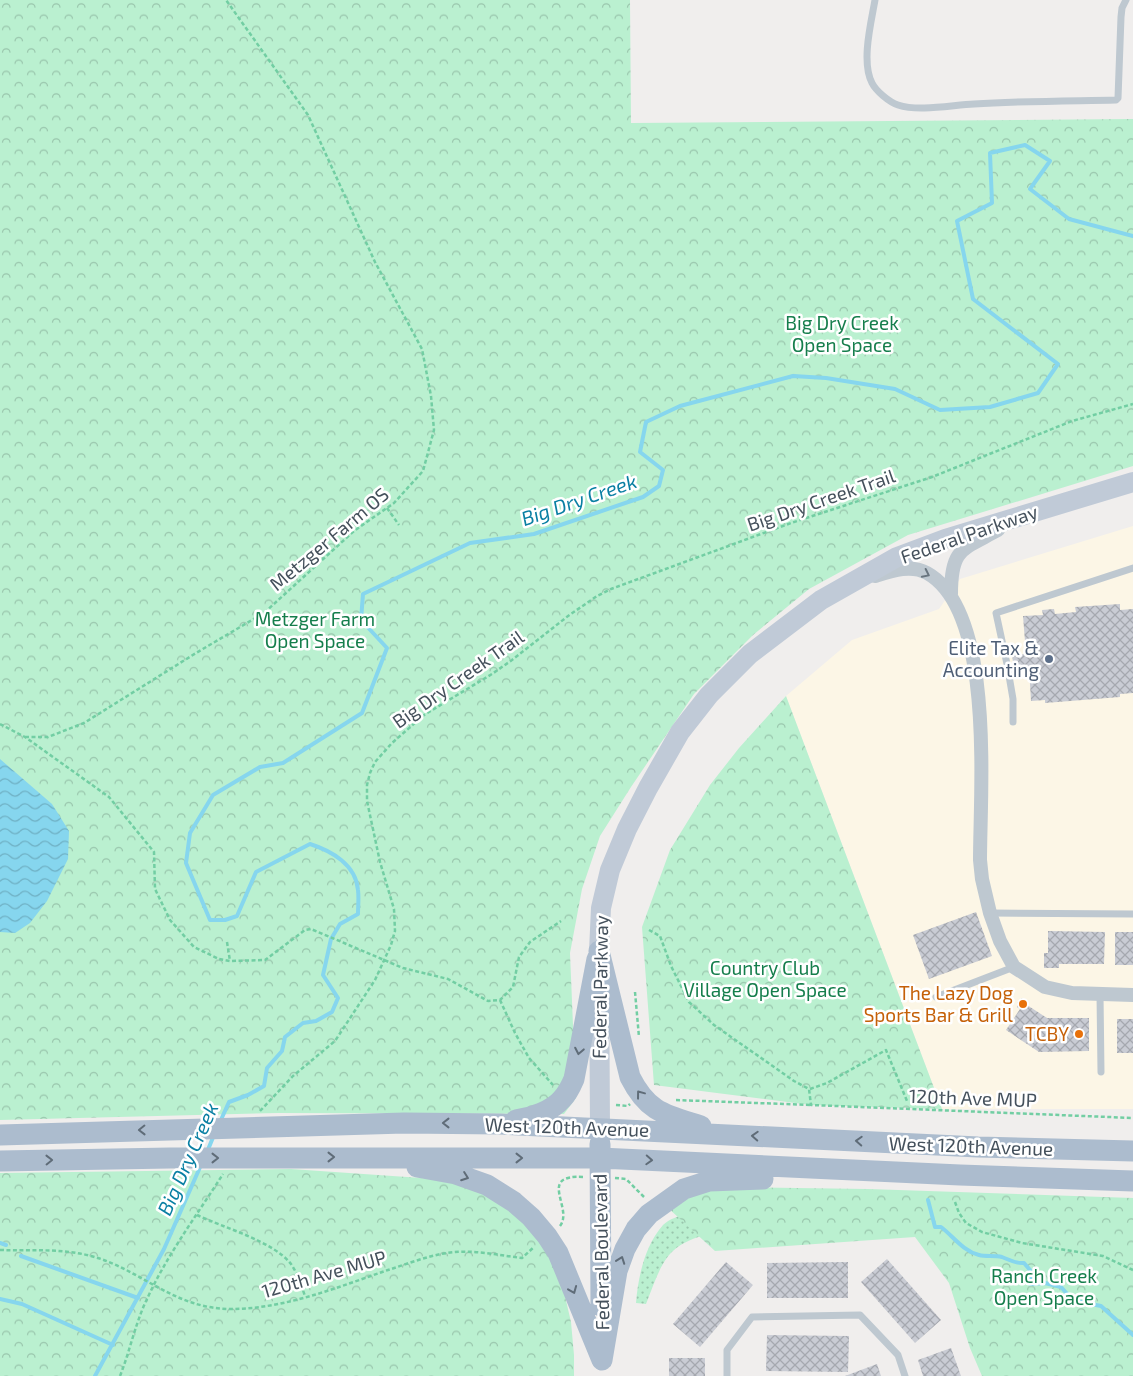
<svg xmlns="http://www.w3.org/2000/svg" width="1133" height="1376" font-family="'Exo 2',sans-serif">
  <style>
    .commercial { fill: #fcf6e6 }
    .grass { fill: url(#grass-dots) }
    .forest { fill: url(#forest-crowns) }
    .water { fill: url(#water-waves) }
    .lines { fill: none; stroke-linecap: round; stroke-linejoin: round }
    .stream { stroke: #86d6ee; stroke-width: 4 }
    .building { fill: url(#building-cross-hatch) }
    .path { stroke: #72cea3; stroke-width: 2.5; stroke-dasharray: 4 2.5; stroke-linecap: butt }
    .service { stroke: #bec8d0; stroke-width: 7 }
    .minor { stroke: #bec8d0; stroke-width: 14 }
    .secondary { stroke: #c0cad7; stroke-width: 20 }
    .primary { stroke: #acbcce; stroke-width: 21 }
    .oneway { stroke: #69757f }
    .oneway2 { stroke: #5f6c78 }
    .service-dot { fill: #5c6f8a; stroke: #fff; stroke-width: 2 }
    .food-dot { fill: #e8710a; stroke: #fff; stroke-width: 2 }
    .labels { text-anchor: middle; stroke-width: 5; stroke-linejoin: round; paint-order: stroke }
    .park-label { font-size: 19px; fill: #157e4c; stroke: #fff }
    .street-label { font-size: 19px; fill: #45515c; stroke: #fff }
    .service-label { font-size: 19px; fill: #4e5e75; stroke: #fff; text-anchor: end }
    .food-label { font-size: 19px; fill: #c56008; stroke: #fff; text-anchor: end }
    .water-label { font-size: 20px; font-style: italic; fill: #097fa3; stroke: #fff }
  </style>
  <defs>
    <pattern id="grass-dots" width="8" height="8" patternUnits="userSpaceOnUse" patternTransform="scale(1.25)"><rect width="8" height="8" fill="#baf0d0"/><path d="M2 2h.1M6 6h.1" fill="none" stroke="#99c5ac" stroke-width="1.8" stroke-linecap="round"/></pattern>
    <pattern id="forest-crowns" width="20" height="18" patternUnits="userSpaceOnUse" patternTransform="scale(1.25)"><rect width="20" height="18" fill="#baf0d0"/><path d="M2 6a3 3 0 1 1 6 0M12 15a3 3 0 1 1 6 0" fill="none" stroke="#99c5ac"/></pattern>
    <pattern id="water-waves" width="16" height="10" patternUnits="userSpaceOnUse" patternTransform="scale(1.25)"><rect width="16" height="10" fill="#86d6ee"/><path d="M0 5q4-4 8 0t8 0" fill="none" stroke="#6fb0c4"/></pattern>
    <pattern id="building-cross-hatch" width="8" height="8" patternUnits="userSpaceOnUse" patternTransform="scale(1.25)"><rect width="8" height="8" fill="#c9ccd4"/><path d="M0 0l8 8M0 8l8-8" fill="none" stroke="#a5a8af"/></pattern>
  </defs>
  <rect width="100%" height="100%" fill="#f0eeed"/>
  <path class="commercial" d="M1133 526V1109H942L786 696 852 640 939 609 960 579Z"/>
  <path class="grass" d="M688 1213 716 1232C666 1244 664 1258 646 1304L636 1303C638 1277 645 1245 663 1225 669 1219 679 1216 688 1213Z"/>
  <path class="forest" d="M0 0H630L631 123 1133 119V466L908 535 809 589 753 635 694 694 631 787 600 836 582 889 570 953 576 1098 564 1114 278 1113 0 1120Z
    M786 696 942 1109 811 1105 654 1085 642 927 670 850 710 785 739 748Z
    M291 1169 436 1179 468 1186 501 1201 532 1227 561 1279 571 1322 574 1355V1376H0V1173Z
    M719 1187 868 1189 1133 1198V1376H982L970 1348 949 1283 915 1237 715 1251 667 1207 688 1196Z"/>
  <path class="water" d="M0 759 52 804 69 831 68 859 47 901 30 923 15 933 0 932Z"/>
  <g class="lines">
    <path class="stream" d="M220 1122 229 1102 248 1095 264 1086 267 1068 282 1051 285 1037 303 1023 316 1021 332 1012 338 998 323 975 331 939 340 924 358 914C358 906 359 898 358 890 356 865 332 851 310 844L256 872 237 916 225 920H210L186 863 190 833 213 795 260 767 283 763 362 713 387 648 361 620 363 594 470 543 534 534 643 497 659 486 663 470 640 452 646 422 680 406 793 376 826 378 895 389 940 410 990 407 1038 393 1058 364 973 299 957 221 992 203 990 153 1025 145 1050 161 1030 189 1069 219 1133 236
      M207 1152 214 1135
      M928 1200 935 1227H941C953 1236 963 1251 979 1255 986 1257 994 1255 1002 1257 1010 1260 1016 1264 1024 1263L1030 1270V1284L1045 1283 1061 1287 1069 1296 1081 1302 1101 1306 1133 1335
      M0 1243 6 1245
      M21 1256 138 1298
      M0 1299 22 1304 113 1345
      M95 1376 164 1249 201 1165"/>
  </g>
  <path class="building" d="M1120 604V610L1133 609V693L1120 694V697L1045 703V700L1031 701 1029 668 1014 669 1012 655 1026 654 1023 616 1043 615 1042 610 1054 609 1055 614 1076 612 1075 607Z
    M976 912 992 956 929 979 913 935Z
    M1048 931 1105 932 1104 964H1059V968H1044V953H1048Z
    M1115 932H1133V965H1115Z
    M1022 998 1026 1000 1027 1005 1047 1018H1089V1051L1039 1052 1006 1030 1020 1009 1017 1007V1003Z
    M1117 1019H1133V1053H1117Z
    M887 1259 941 1320 915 1343 861 1282Z
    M726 1262 753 1285 700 1347 673 1324Z
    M848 1262V1298H767V1263Z
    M767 1335 849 1336 848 1372 766 1371Z
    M951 1348 961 1376H923L918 1360Z
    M669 1358H705V1376H669Z
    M877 1364 881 1376H845Z"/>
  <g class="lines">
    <path class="path" d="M387 508 399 525
      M0 724 25 737 109 797 154 852 155 889 170 920 194 947 219 959 230 961 265 960 305 930 311 929 403 968 448 979 488 1001 500 1000 513 987 519 957 530 942 561 921
      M25 737H48L84 723 196 653 264 613 354 531 394 503 423 471 434 430 431 396 422 349 375 262 308 115 226 0
      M649 930 660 936 671 966 689 1002 714 1025 794 1081 809 1089 811 1105 1133 1118
      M227 942 230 961
      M635 992 639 1037
      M500 1000 515 1033 529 1058 553 1085
      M810 1089 827 1083 886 1050 907 1101
      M676 1100 811 1105
      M616 1105 628 1106 630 1104
      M260 1111 293 1076 335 1041 375 980 391 945 395 931 394 909 380 862 367 801V785L370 773 375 762 392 743 424 715 492 674 512 660 568 616 597 596 611 589 791 523 932 477 1072 421 1133 404
      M615 1178 626 1179 644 1197
      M955 1202 959 1213 966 1223 982 1232 1022 1243 1103 1256 1133 1270
      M197 1215C224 1228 273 1241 291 1264 298 1274 301 1285 305 1296
      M560 1226C574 1208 536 1174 584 1177
      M0 1250C30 1251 61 1248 91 1256 141 1269 173 1309 231 1309 285 1309 338 1287 388 1270 407 1264 427 1256 447 1253 471 1249 497 1255 522 1258L534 1247
      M120 1376C130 1351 135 1324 147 1299 167 1255 197 1215 223 1174"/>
    <path class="service" d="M875 0C871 23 861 62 872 83 876 91 889 102 898 105 919 112 952 105 974 104 1021 101 1069 101 1116 100L1118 98 1121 17 1122 8 1126 0
      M1013 722V699L1007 664 996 613 1133 568
      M990 913 1133 914
      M1100 994 1101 1072
      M936 997 1014 967
      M727 1376V1350L752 1317 860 1315 898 1355 905 1376"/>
    <path class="minor" d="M875 576C891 571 911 564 927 573 995 611 980 790 980 860L982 879 990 913 1000 941 1014 967 1045 987 1072 993 1133 995
      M951 594C951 548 962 550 998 530"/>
    <path class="secondary" d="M600 1128 599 951 601 908 610 870 627 829 648 788 680 732 709 695 750 654 821 600 897 557 945 539 1133 482"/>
    <path class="primary" d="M599 951 630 1077C648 1113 666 1115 701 1126
      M516 1120C531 1118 552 1111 562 1099 568 1093 571 1086 574 1079L597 959
      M0 1135 404 1123 500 1124 978 1147 1133 1151
      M600 1144 601 1306
      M0 1161 170 1158H600L960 1175 1133 1181
      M417 1167 456 1174 487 1185 514 1202 531 1217 547 1236 558 1253 602 1360
      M602 1360 617 1271 625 1249 636 1229 649 1214 684 1189 709 1181 763 1179"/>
  </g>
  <defs><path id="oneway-chevron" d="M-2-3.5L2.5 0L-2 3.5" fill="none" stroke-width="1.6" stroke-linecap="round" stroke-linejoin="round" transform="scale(1.25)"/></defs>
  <use class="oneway" href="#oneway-chevron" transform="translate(926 574) rotate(26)"/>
  <g class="oneway2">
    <use href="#oneway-chevron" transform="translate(579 1051) rotate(101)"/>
    <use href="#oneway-chevron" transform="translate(640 1094) rotate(-127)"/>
    <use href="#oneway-chevron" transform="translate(446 1123) rotate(-180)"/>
    <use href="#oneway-chevron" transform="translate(142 1130) rotate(179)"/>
    <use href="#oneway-chevron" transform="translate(755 1136) rotate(-177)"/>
    <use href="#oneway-chevron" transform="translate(859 1141) rotate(-177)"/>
    <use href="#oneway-chevron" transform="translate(331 1157)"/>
    <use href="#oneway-chevron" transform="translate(215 1158)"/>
    <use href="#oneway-chevron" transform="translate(519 1158)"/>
    <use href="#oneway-chevron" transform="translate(49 1160) rotate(-1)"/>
    <use href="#oneway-chevron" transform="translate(649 1160) rotate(3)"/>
    <use href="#oneway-chevron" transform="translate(465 1177) rotate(20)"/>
    <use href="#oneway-chevron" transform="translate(621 1260) rotate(-70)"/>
    <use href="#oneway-chevron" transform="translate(573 1290) rotate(68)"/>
  </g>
  <circle class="service-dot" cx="1049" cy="659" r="5"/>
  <g class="food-dot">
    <circle cx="1023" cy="1004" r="5"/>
    <circle cx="1079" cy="1034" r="5"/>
  </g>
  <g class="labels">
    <g class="park-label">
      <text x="842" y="330">Big Dry Creek<tspan x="842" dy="22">Open Space</tspan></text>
      <text x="315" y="626">Metzger Farm<tspan x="315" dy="22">Open Space</tspan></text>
      <text x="765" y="975">Country Club<tspan x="765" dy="22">Village Open Space</tspan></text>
      <text x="1044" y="1283">Ranch Creek<tspan x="1044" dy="22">Open Space</tspan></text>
    </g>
    <g class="street-label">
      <text transform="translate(821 500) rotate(-19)" y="7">Big Dry Creek Trail</text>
      <text transform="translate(969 534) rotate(-19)" y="7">Federal Parkway</text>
      <text transform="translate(329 539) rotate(-40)" y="7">Metzger Farm OS</text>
      <text transform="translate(458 679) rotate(-35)" y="7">Big Dry Creek Trail</text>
      <text transform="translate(600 987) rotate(-89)" y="7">Federal Parkway</text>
      <text transform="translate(973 1098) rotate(2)" y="7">120th Ave MUP</text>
      <text transform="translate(567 1127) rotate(2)" y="7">West 120th Avenue</text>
      <text transform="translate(971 1146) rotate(2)" y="7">West 120th Avenue</text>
      <text transform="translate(601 1252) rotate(-91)" y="7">Federal Boulevard</text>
      <text transform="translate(324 1274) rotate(-16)" y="7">120th Ave MUP</text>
    </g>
    <g class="service-label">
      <text x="1039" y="655">Elite Tax &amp;<tspan x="1039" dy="22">Accounting</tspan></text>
    </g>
    <g class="food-label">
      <text x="1013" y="1000">The Lazy Dog<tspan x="1013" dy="22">Sports Bar &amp; Grill</tspan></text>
      <text x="1069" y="1041">TCBY</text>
    </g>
    <g class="water-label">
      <text transform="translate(579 500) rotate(-19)" y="7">Big Dry Creek</text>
      <text transform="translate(188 1159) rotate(-66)" y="7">Big Dry Creek</text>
    </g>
  </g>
</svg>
